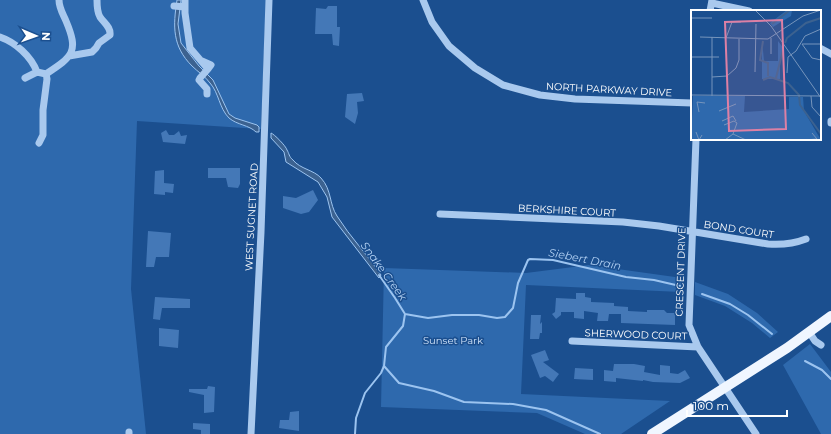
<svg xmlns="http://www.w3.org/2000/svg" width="831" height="434" font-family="Montserrat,sans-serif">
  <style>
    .green { fill: #2e69ad }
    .water { fill: #3c6290; stroke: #9cc4f0 }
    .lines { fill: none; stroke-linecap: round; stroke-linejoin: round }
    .stream { stroke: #9cc4f0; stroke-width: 2 }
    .building { fill: #4478b7 }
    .minor { stroke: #a9c9ee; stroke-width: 7 }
    .major { stroke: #f0f6ff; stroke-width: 10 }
    .labels { text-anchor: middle; stroke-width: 3; stroke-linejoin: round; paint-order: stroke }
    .street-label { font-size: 10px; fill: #fff; stroke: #1b4f8f }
    .park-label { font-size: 10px; fill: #cfe3fa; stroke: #1b4f8f }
    .water-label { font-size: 11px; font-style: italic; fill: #b5d3f5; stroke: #1b4f8f }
    .inset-river { fill: none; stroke: #3c6290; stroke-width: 2 }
    .inset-road { fill: none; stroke: #7695bc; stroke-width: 1 }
    .view { fill: #dd80a5; fill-opacity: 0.15; stroke: #dd80a5; stroke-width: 2 }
    .inset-edge { fill: none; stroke: #fff; stroke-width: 2 }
  </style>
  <rect width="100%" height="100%" fill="#1b4f8f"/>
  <path class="green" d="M0 0H266L261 129 137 121 131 289 146 434H0Z
    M589 265 682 278 681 292 526 285 521 394 670 401 621 434H585L537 413 381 407 384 268 526 273Z
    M695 282 728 294 757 313 778 332 770 338 752 323 725 306 695 295Z
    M810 344 831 372V434H821L783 365Z"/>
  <path class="water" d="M177 0H181L178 24 181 43 199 66 213 80 229 114 235 118 257 125 259 127V132H256C249 125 237 125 229 118 219 108 219 93 210 83 205 76 198 72 192 66 172 46 173 26 177 0Z
    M271 133C274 134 286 146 287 150 289 153 289 157 293 160 300 169 314 170 321 178 332 190 329 204 337 216 350 237 368 255 381 275L379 278 332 217 327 197 318 182 286 162 284 152 271 138Z"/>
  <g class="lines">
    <path class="stream" d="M702 294 730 304 748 315 772 334
      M405 314 428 318 452 315H479L497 318 505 317 513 308 518 283 528 260 530 259 553 260 626 277 654 280 680 286
      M805 361 822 370 831 379
      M384 366 399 383 434 391 464 402 513 404 546 410 600 434
      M355 434 356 418 365 393 381 373 384 366 386 347 403 326 405 314 395 298 379 275"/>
  </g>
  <path class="building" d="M328 6H337V27H340L339 46 333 45 332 34H315L316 8 326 9Z
    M362 93 364 101 357 102 358 113 355 124 345 117 347 94Z
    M166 130 169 135H174L179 131 181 136 187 135 185 144 163 142 161 133Z
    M208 168H240V184L238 188 228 187 226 178H208Z
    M164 170V183L174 184 173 193 165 192V195L154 194 155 171Z
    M313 190 318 200 309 212 301 214 283 208V196L296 198Z
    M148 231 171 233 169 257H156L154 267H146Z
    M576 293H585V297L591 298V302L614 303V306L628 307V311L647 312V310H664L667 313H675V325L621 323V314H609L608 321H597L598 313 584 311V319L574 318V312H561V315L556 319 552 314 555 312 556 298 576 299Z
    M155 297 190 299V308H162L160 320 153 319Z
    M531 315H541L540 324 542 322V333H540L539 339H530Z
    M159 328 179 330 178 348 159 346Z
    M545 350 549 360 543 362 559 374 553 382 545 376 540 378 531 355Z
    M614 364H634L645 366 644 372 660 375V365L670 366V373L678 374 685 370 690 378 680 383 653 382 643 380V381L616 378V382L604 381V370L613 371Z
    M575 368 593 369V380L574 379Z
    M208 386 215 387 214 412 204 413V395L189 392V389H207Z
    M299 411V431L279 428 280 420H289L290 412Z
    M193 423 210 424V434H201V430L193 429Z"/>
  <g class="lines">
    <path class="minor" d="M185 0V13L190 48 208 69 211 65 202 61
      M423 0 432 22 449 46 475 68 503 85 540 95 575 99 692 103
      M712 3 749 11
      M174 6 185 7
      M710 11 712 0
      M0 37C15 42 31 56 37 72L46 74C73 56 79 52 66 21 63 14 59 8 59 0
      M820 48 831 54
      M69 56 92 52 96 48 99 43 110 35C111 27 104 23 100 17 97 12 97 6 97 0
      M25 78 37 72
      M207 94V89L199 80 200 78 208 69
      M831 123V121
      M696 139 689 325 698 347 756 434
      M39 143 43 135V110L47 79 46 74
      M440 214 623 222 659 226 768 244C782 245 793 244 806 239
      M809 332 815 341 821 345
      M572 341 698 347
      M129 432V434
      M251 434 261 232 269 0"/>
    <path class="major" d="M652 434 787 348 831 316"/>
  </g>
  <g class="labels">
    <g class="street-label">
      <text transform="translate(609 89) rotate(3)" y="4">NORTH PARKWAY DRIVE</text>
      <text transform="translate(567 210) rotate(3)" y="4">BERKSHIRE COURT</text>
      <text transform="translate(251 217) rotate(-87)" y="4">WEST SUGNET ROAD</text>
      <text transform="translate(739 229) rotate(9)" y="4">BOND COURT</text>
      <text transform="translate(680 272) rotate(-88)" y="4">CRESCENT DRIVE</text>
      <text transform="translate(636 334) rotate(2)" y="4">SHERWOOD COURT</text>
    </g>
    <g class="park-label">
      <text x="453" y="344">Sunset Park</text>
    </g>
    <g class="water-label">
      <text transform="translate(585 259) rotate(11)" y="4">Siebert Drain</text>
      <text transform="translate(384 271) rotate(54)" y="4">Snake Creek</text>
    </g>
  </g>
  <g transform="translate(691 10)">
    <rect width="130" height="130" fill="#1b4f8f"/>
    <path d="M96 0H101L100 6 82 17 79 13ZM71 30 73 51H87V31L93 39 89 49V69H71ZM2 86H54L53 102 98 99V87H112L113 101 130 130H0Z" fill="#2e69ad"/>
    <path class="inset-river" d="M81 14 99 0M72 31 69 50 77 53V66M94 33 96 28 115 13 130 8M85 68 92 40M72 70 79 67 97 73 108 85 109 95 130 124"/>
    <path class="inset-road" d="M64 0 80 16 130 88M0 8H21M9 27 77 29 112 6 130 0M35 28 41 12H50M111 34 121 48 130 50M111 34H130M80 44V28M0 47H28M64 62 65 14M96 63 97 47 105 41 114 26 130 19M21 67 36 66 45 58 48 50V29M0 85 130 86M21 86V27M120 86 121 97 130 107M28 101 45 94M8 102 6 92 14 93M31 111 42 106 45 111M33 115 43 111 46 113 42 124M5 122 8 130 11 125M34 130 42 124 55 130M114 130 126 129 121 123"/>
    <path class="view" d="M91 10 95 119 38 121 34 12Z"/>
    <rect width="130" height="130" class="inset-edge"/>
  </g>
  <g transform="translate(36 36) rotate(92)" stroke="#1b4f8f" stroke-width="3" paint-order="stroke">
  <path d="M0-3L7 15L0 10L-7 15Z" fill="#ffffff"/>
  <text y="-6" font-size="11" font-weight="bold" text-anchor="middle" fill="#ffffff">N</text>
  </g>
  <path d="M687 410v6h100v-6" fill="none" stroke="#ffffff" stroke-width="2"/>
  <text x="693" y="410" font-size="12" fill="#ffffff" stroke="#1b4f8f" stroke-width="3" paint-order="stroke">100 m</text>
</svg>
